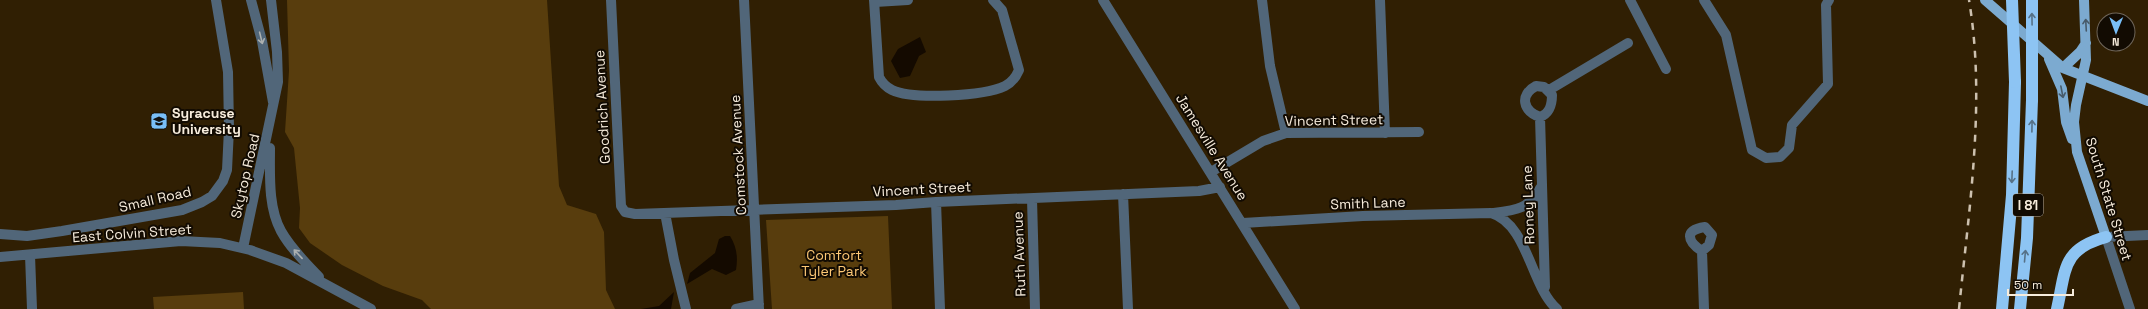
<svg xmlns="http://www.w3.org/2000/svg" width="2148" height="309" font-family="'Space Grotesk',sans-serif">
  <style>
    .green { fill: #583d0d }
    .water { fill: #140a00 }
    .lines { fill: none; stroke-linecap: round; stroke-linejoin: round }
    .minor { stroke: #516679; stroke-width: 10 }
    .major { stroke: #7caad0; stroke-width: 10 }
    .highway { stroke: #8dc4f3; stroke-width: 12 }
    .rail { stroke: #cdc1af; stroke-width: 2.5; stroke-dasharray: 7 7; stroke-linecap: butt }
    .highway-bridge { stroke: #8dc4f3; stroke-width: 12 }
    .oneway { stroke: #567187 }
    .oneway2 { stroke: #475a69 }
    .oneway3 { stroke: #acb0af }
    .labels { text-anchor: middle; stroke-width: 4; stroke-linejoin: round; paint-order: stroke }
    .shield { fill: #120b02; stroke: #b2a89b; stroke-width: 1 }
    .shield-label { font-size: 13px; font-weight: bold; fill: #f7ecdc }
    .street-label { font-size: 14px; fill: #f7ecdc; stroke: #120b02 }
    .poi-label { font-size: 14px; font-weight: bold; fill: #f7ecdc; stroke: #120b02; text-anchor: start }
    .park-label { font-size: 14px; fill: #fdc875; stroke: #120b02 }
  </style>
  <rect width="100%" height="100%" fill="#301f03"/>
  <path class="green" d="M287 0H547L559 186 567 205 596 214 604 232 606 290 615 309H431L422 300 383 286 342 265 310 243 299 228 300 208 294 148 285 132 289 71Z
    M888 216 892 309H772L766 220Z
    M243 292 244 309H154L153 297Z"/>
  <path class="water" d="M920 37 926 52 919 56 910 76 900 78 891 61 898 49Z
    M725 236H730C737 247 738 258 736 270L726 275 712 269 687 284 690 273 715 253 719 239Z
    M674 292 671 309H641L659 306Z"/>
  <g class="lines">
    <path class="minor" d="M251 0 262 41 273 102
      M611 0 621 206 625 212 635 214 896 205 936 202 1199 191 1220 187
      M744 0 759 309
      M874 0 879 77C882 83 886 87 892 90 913 100 984 96 1005 86 1011 83 1016 77 1019 70L1002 10 993 0
      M1103 0 1295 309
      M1262 0 1270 66 1286 133
      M1380 0 1385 133
      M1630 0 1666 69
      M1704 0 1726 35 1752 150 1766 158 1780 157 1789 148 1792 125 1828 84 1826 5 1829 0
      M875 2 908 0
      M1536 86 1544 87 1552 95C1552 105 1550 113 1540 117 1523 111 1519 95 1536 86Z
      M1549 90 1628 43
      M1540 117 1545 287
      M270 148C270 176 268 207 281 231 291 249 306 263 319 277
      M1211 172 1263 141 1286 133 1419 132
      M1123 194 1128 309
      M1032 199 1035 309
      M936 202 940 309
      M665 213 674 260 686 309
      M1493 213C1518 210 1528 209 1541 187
      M1243 223 1363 216 1491 213C1528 224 1531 287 1557 309
      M1705 227 1712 235 1709 245 1702 251C1687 241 1684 230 1705 227Z
      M0 234 27 236 62 231 182 210 202 202 212 196 223 181 227 170 229 129 228 72 216 0
      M243 248 278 82 277 52 271 0
      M1702 251 1704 309
      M30 255 32 309
      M0 257 181 241 220 243 250 250 286 263 371 309
      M736 309 759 304
      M2130 309 2106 237 2148 235"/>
    <path class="major" d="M1985 0 2063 68 2148 101
      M2084 0 2086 60 2076 105 2074 122 2077 152 2106 237
      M2049 59 2062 89 2066 122 2072 139
      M2063 68 2080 52 2086 43"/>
    <path class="highway" d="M2002 309 2012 195 2015 82
      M2020 309 2027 238 2032 100
      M2057 309C2066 269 2062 249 2106 237"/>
    <path class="rail" d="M1959 309C1969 208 1986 101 1969 0"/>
    <path class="highway-bridge" d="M2012 0 2015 82
      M2032 0V100"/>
  </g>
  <defs><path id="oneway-shaft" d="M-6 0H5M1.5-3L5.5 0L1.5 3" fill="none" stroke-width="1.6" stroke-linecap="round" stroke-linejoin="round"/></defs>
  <g class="oneway">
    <use href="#oneway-shaft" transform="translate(2032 19) rotate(-91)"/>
    <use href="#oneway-shaft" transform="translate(2032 126) rotate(-89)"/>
    <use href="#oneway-shaft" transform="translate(2012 177) rotate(92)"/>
    <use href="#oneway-shaft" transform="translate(2025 256) rotate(-85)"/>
  </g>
  <g class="oneway2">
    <use href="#oneway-shaft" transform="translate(2086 25) rotate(-93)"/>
    <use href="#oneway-shaft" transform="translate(2062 92) rotate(79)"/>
  </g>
  <g class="oneway3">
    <use href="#oneway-shaft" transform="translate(261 38) rotate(76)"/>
    <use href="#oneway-shaft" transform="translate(298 254) rotate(-133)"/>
  </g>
  <defs>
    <g id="university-square" transform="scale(0.9)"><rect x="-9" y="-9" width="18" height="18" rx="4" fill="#79bff8" stroke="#120b02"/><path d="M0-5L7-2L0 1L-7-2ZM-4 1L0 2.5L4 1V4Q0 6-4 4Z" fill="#111"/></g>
  </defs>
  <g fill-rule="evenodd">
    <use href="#university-square" x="159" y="121"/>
  </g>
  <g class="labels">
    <rect class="shield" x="2013" y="194" width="30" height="22" rx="3"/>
    <g class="shield-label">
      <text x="2028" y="210">I 81</text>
    </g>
    <g class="street-label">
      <text transform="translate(602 107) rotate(-93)" y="5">Goodrich Avenue</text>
      <text transform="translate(1334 120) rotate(-1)" y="5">Vincent Street</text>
      <text transform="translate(1212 147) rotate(58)" y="5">Jamesville Avenue</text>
      <text transform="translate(738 155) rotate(-93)" y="5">Comstock Avenue</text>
      <text transform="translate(245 176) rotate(-77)" y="5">Skytop Road</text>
      <text transform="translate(922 189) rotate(-3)" y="5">Vincent Street</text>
      <text transform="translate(155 199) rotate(-13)" y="5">Small Road</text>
      <text transform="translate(2109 199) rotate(73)" y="5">South State Street</text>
      <text transform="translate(1368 203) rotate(-2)" y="5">Smith Lane</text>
      <text transform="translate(1528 205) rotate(-92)" y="5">Roney Lane</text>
      <text transform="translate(132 233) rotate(-4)" y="5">East Colvin Street</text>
      <text transform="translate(1019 254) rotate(-92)" y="5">Ruth Avenue</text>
    </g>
    <g class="poi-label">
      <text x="172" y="118">Syracuse<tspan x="172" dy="16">University</tspan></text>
    </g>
    <g class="park-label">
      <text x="834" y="260">Comfort<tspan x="834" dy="16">Tyler Park</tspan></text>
    </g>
  </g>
  <g transform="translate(2116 32) rotate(181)"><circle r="19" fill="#120b02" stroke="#6e6559"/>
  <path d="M0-3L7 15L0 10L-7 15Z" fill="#79bff8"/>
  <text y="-6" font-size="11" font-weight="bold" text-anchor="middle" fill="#f7ecdc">N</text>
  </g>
  <path d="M2008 289v6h65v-6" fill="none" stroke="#f7ecdc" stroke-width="2"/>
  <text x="2014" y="289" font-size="12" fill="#f7ecdc" stroke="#120b02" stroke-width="3" paint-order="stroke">50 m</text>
</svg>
